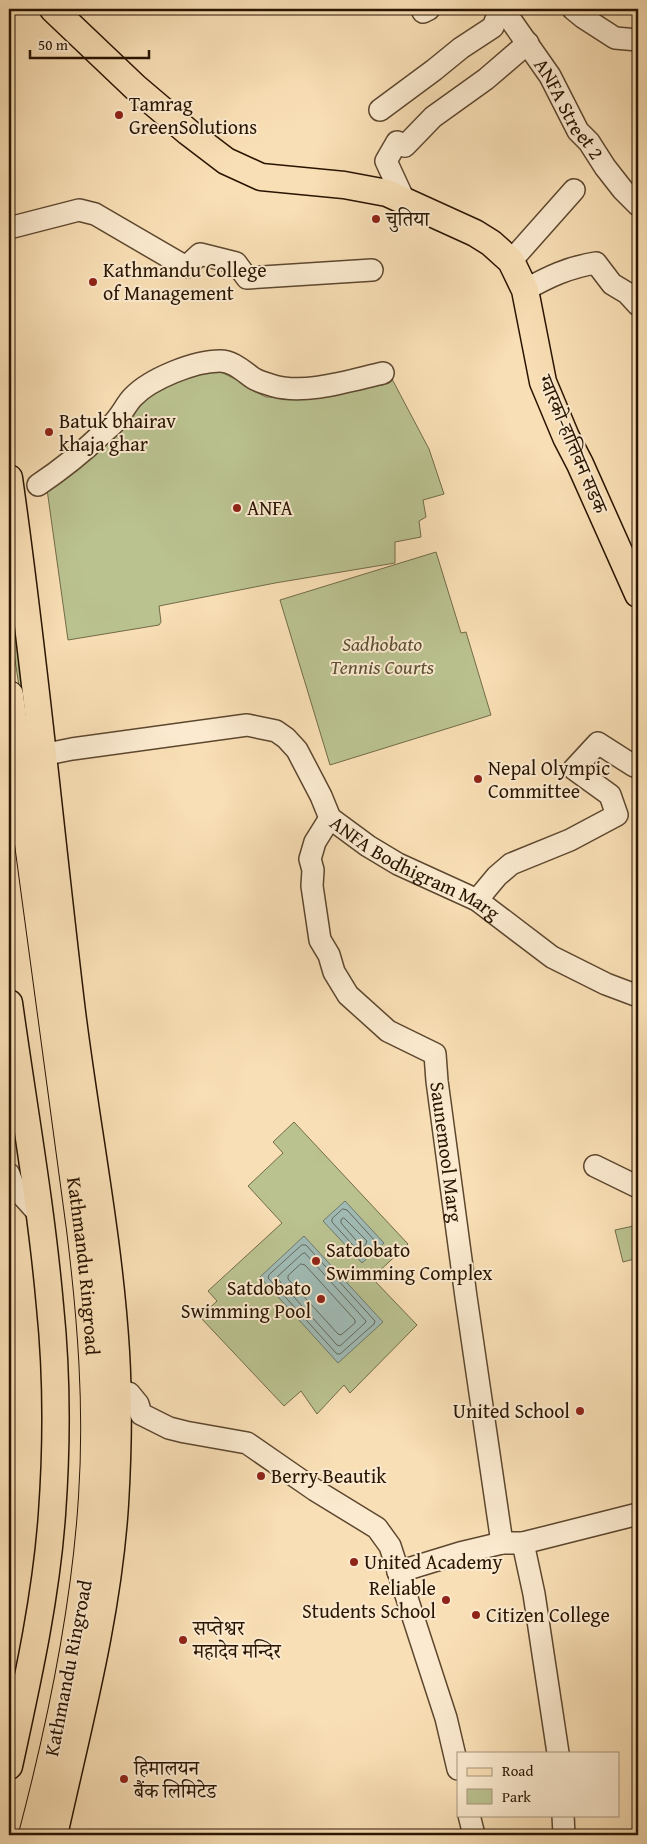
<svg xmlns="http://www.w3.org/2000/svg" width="647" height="1844" font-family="'Gentium Book Plus','Noto Serif Devanagari',serif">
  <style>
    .green { fill: #bac290; stroke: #726b49 }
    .water { fill: #a0bbb5; stroke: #70786d }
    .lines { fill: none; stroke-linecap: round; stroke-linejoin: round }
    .shore { stroke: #64685c; stroke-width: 1 }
    .minor-casing { stroke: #5d472f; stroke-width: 24 }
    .major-casing { stroke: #291402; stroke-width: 29 }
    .highway-casing { stroke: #291402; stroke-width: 30 }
    .minor { stroke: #fbeacf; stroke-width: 21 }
    .major { stroke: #f9dfb5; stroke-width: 26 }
    .highway { stroke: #f9dfb5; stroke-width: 28 }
    .poi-dot { fill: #8f2418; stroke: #fbeacf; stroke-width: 2 }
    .labels { text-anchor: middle; stroke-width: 4; stroke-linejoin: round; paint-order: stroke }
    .poi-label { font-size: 20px; fill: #291402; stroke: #fbeacf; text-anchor: start }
    .street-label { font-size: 20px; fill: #291402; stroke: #fbeacf }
    .park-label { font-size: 20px; font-style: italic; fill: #5c5134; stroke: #fbeacf }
  </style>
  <rect width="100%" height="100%" fill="#f9dfb5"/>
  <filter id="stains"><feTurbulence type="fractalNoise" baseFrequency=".004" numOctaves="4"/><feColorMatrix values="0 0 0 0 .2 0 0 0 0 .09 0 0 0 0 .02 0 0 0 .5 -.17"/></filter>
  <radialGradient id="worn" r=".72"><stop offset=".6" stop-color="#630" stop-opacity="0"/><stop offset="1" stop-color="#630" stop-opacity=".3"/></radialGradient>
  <path class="green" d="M217 370 241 382 250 389 266 397 312 396 383 385 392 379 429 449 444 494 423 500 426 517 419 521 421 537 395 542V563L275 583 159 606 161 622 159 625 68 640 46 482 167 380Z
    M9 536 57 939 9 620Z
    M436 552 461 633 466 632 491 715 330 765 280 600Z
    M294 1122 408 1244 372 1278 417 1325 350 1393 344 1385 317 1414 301 1391 284 1406 200 1317 217 1301 208 1291 282 1223 248 1186 283 1153 273 1142Z
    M638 1225V1258L623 1262 615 1230Z"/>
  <path class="water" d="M345 1201 384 1243 362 1263 323 1221Z
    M304 1236 383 1322 338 1363 260 1277Z"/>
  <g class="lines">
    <path class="shore" d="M343 1209 347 1210 376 1242 375 1244 364 1255 361 1254 332 1222V1219Z
      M344 1218 367 1241 365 1246H361L341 1223V1220Z
      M302 1245H306L375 1321 374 1324 340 1354H337L268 1278 269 1275Z
      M305 1253 366 1321 365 1323 340 1346 337 1345 277 1278 278 1276 302 1254Z
      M301 1264 305 1265 355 1320V1323L341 1335 338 1334 288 1279V1276Z"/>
    <g class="minor-casing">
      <g id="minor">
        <path id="s1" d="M503 9 550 76 578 131 589 142 605 167 623 190 638 205"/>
        <path d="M573 9 584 18 615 38 638 40"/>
        <path d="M423 12 429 9"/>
        <path d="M380 110 434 70 461 48 493 27 500 9"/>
        <path d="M404 200 386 161 397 142 405 146 433 117 486 79 528 43"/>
        <path d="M9 228 79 210 95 214 186 267 200 254 236 263 247 278 372 270"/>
        <path d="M511 261 574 190"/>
        <path d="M525 290C548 277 569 267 596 263L612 284 627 293 638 305"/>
        <path d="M38 485C62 469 83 452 104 432 108 428 114 424 117 419 123 412 127 403 133 397 150 379 194 361 220 361 233 361 243 371 253 378 259 382 268 384 274 386 306 395 352 380 383 373"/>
        <path id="s2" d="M42 755 72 749 247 725 276 731 286 738 297 750 321 796 330 818 368 846 398 864 477 900 552 957 606 984 638 996"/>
        <path id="s3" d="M330 818 315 842 310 859 313 870 312 886 320 940 329 955 334 972 348 995 388 1031 435 1054 437 1081 466 1297 502 1543"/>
        <path d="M477 900 497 876 511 864 570 840 617 815 610 795 574 769 598 743 634 766H638"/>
        <path d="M595 1166 638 1187"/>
        <path d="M9 1174 13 1185 39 1214"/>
        <path d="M117 1391 129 1393 138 1404 141 1414 169 1428 185 1432 247 1443 315 1490 377 1528 390 1546 446 1718 458 1769"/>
        <path d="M523 1543 534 1594 558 1753"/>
        <path d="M398 1572 460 1553 502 1543H523L638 1514"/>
        <path d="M469 1815 474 1835"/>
        <path d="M563 1815 564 1835"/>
      </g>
    </g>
    <g class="major-casing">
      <path id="major" d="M53 9 135 87 188 132 226 161 261 177 344 185 387 193 475 233 491 243 511 261 525 290 543 382 566 437 580 464 638 594
        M9 478C34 653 50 829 71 1004 85 1120 109 1236 116 1352 119 1403 118 1454 115 1504 108 1616 78 1726 54 1835
        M9 1003C23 1104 41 1204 50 1306 57 1374 57 1445 52 1514 46 1599 27 1683 9 1766"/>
    </g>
    <g class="highway-casing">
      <g id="highway">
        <path id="s4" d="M9 695 81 1229C92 1318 99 1407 93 1497 86 1611 62 1725 33 1835"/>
      </g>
    </g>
    <use href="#minor" class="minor"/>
    <use href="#major" class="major"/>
    <use href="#highway" class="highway"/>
  </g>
  <g class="poi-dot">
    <circle cx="119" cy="115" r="5"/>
    <circle cx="376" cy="219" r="5"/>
    <circle cx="93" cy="282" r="5"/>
    <circle cx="49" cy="432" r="5"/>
    <circle cx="237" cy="508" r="5"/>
    <circle cx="478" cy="779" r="5"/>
    <circle cx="316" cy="1261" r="5"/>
    <circle cx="321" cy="1299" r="5"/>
    <circle cx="580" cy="1411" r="5"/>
    <circle cx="261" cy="1476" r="5"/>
    <circle cx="354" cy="1562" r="5"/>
    <circle cx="446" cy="1600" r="5"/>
    <circle cx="476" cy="1615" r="5"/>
    <circle cx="183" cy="1640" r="5"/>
    <circle cx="124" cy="1779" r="5"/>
  </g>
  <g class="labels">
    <g class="poi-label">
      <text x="129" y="111">Tamrag<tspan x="129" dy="23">GreenSolutions</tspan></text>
      <text x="386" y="226">चुतिया</text>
      <text x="103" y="277">Kathmandu College<tspan x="103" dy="23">of Management</tspan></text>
      <text x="59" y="428">Batuk bhairav<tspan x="59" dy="23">khaja ghar</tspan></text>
      <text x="247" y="515">ANFA</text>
      <text x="488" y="775">Nepal Olympic<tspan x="488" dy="23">Committee</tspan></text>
      <text x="326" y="1257">Satdobato<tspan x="326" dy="23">Swimming Complex</tspan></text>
      <text x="311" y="1295" text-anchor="end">Satdobato<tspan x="311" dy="23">Swimming Pool</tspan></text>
      <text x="570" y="1418" text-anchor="end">United School</text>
      <text x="271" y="1483">Berry Beautik</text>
      <text x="364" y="1569">United Academy</text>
      <text x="436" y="1595" text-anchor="end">Reliable<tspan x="436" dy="23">Students School</tspan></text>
      <text x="486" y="1622">Citizen College</text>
      <text x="193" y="1635">सप्तेश्वर<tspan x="193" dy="23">महादेव मन्दिर</tspan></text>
      <text x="134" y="1775">हिमालयन<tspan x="134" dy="23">बैंक लिमिटेड</tspan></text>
    </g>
    <g class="street-label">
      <text dy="7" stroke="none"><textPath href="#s1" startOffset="120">ANFA Street 2</textPath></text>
      <text transform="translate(573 444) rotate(67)" y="7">ग्वारको-हात्तिवन सडक</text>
      <text dy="7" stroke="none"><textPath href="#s2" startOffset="440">ANFA Bodhigram Marg</textPath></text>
      <text dy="7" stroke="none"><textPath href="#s3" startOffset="395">Saunemool Marg</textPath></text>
      <text dy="7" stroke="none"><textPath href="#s4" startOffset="576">Kathmandu Ringroad</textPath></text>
      <text transform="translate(68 1668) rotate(-79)" y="7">Kathmandu Ringroad</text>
    </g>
    <g class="park-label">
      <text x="382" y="651">Sadhobato<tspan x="382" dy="23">Tennis Courts</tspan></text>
    </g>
  </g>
  <rect width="647" height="1844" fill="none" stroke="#f9dfb5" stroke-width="30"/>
  <rect x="10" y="10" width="627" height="1824" fill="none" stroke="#291402" stroke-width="2.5"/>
  <rect x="15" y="15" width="617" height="1814" fill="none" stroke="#291402"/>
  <rect x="457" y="1752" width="162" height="65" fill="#fbeacf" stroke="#a7947d"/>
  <rect x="467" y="1768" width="25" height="8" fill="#f9dfb5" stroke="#a7947d"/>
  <text x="502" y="1776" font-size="15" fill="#291402">Road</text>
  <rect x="467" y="1789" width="25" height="15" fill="#bac290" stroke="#a7947d"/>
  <text x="502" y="1802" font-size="15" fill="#291402">Park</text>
  <path d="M30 50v8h119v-8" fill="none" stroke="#291402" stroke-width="2.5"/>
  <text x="38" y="50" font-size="15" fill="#291402" stroke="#fbeacf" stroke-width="4" paint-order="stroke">50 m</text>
  <rect width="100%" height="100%" filter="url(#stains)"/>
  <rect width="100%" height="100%" fill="url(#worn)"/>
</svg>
